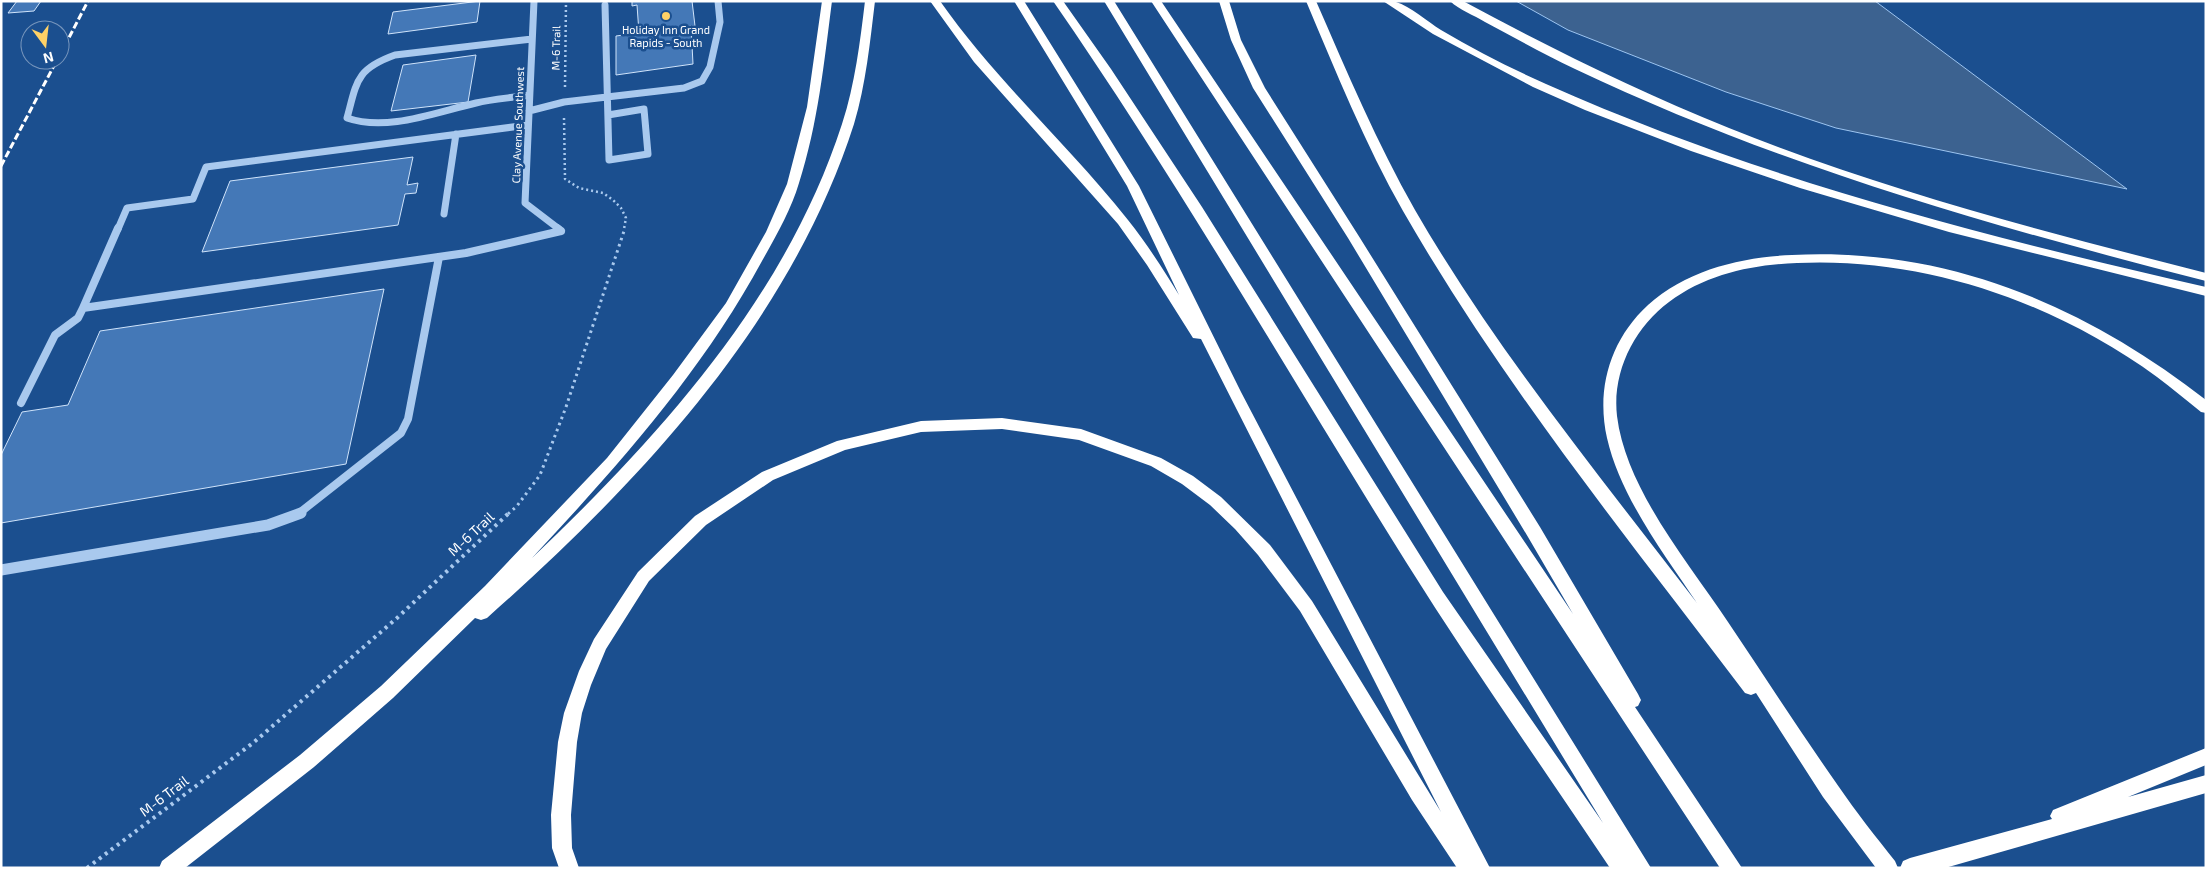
<svg xmlns="http://www.w3.org/2000/svg" width="2207" height="869" font-family="'Exo 2',sans-serif">
  <style>
    .water { fill: #3c6290; stroke: #9cc4f0 }
    .building { fill: #4478b7; stroke: #cfe3fa }
    .lines { fill: none; stroke-linecap: round; stroke-linejoin: round }
    .path-far2 { stroke: #a9c9ee; stroke-width: 2.5; stroke-dasharray: 2 3; stroke-linecap: butt }
    .path-far1 { stroke: #a9c9ee; stroke-width: 3; stroke-dasharray: 2.5 4; stroke-linecap: butt }
    .path { stroke: #a9c9ee; stroke-width: 4; stroke-dasharray: 3 4.5; stroke-linecap: butt }
    .minor-far2 { stroke: #a9c9ee; stroke-width: 7 }
    .minor-far1 { stroke: #a9c9ee; stroke-width: 8 }
    .minor { stroke: #a9c9ee; stroke-width: 11 }
    .highway { fill: #fff; fill-rule: evenodd }
    .rail { stroke: #fff; stroke-width: 3; stroke-dasharray: 7 3; stroke-linecap: butt }
    .poi-dot { fill: #ffd166; stroke: #1b4f8f; stroke-width: 2 }
    .labels { text-anchor: middle; stroke-width: 5; stroke-linejoin: round; paint-order: stroke }
    .far-poi-label { font-size: 11px; fill: #fff; stroke: #1b4f8f }
    .far-street-label { font-size: 11px; fill: #fff; stroke: #1b4f8f }
    .street-label { font-size: 14px; fill: #fff; stroke: #1b4f8f }
  </style>
  <rect width="100%" height="100%" fill="#1b4f8f"/>
  <path class="water" d="M1516 1H1875L2127 189 1836 128 1726 92 1568 30Z"/>
  <path class="building" d="M17 1H41L34 11 8 13Z
    M480 1 477 22 388 34 393 12Z
    M632 1H692L695 26 639 33 637 5 632 6Z
    M691 26 693 64 616 75V36Z
    M476 55 468 102 391 111 403 65Z
    M413 157 407 185 418 183 416 193 405 194 398 225 202 252 230 181Z
    M384 289 346 464 1 523V455L22 412 68 405 100 331Z"/>
  <g class="lines">
    <path class="path-far2" d="M565 87 566 1
      M564 118 565 179 579 188 603 193 613 200 621 208 626 218 624 229"/>
    <path class="path-far1" d="M508 514 517 506 540 475 566 407 625 228"/>
    <path class="path" d="M87 868 253 743 397 618 509 513"/>
    <path class="minor-far2" d="M534 1 525 203 559 229
      M605 5 609 160 648 154 644 109 608 115
      M529 95C511 98 493 99 476 103 436 112 387 132 347 118 357 81 356 69 395 55L532 39
      M529 111 564 102 684 88 702 81 710 67 720 22 718 1
      M444 214 456 134
      M118 229 127 208 193 199 206 167 528 125"/>
    <path class="minor-far1" d="M118 228 83 308 466 253 561 231
      M557 228 561 231
      M21 403 55 335 78 318 83 308
      M298 514 401 433 408 419 439 257"/>
    <path class="minor" d="M1 570 268 525 301 513"/>
    <path class="highway" d="M822 1H832C824 63 818 124 799 183 791 210 776 236 762 261 702 372 617 467 532 558 661 435 786 297 842 124 855 84 860 42 865 1H875C870 42 866 84 854 124 790 323 640 482 487 618L481 620 475 618 393 698 314 767 185 868H159L162 861 300 755 381 686 485 586 607 458 673 375 726 303 766 232 787 184 807 107Z
      M930 1H940C996 81 1068 144 1128 220 1147 244 1163 269 1179 295L1127 186 1014 1H1024L1139 186 1241 392 1490 868H1457L1412 800 1300 611 1258 555 1235 529 1210 505 1182 484 1151 466 1079 440 1002 429 921 432 845 450 773 480 706 525 649 581 606 649 591 685 582 713 577 742 571 815 572 848 579 868H559L552 848 551 815 558 742 564 713 579 671 594 639 638 572 695 516 762 472 837 441 921 421 1002 418 1081 429 1161 458 1193 476 1221 497 1270 545 1312 601 1441 812 1201 339 1193 338 1147 265 1118 224 974 62Z
      M1053 1H1063L1111 69 1202 207 1443 592 1603 823 1104 1H1114L1651 868H1610C1542 766 1471 666 1406 562 1289 375 1179 183 1053 1Z
      M1151 1H1161L1573 614 1528 537 1348 238 1253 88 1231 40 1219 1H1229L1241 40 1265 88 1360 238 1540 527 1638 694 1641 700 1638 706 1635 707 1742 868H1720Z
      M1306 1H1316C1347 72 1377 143 1415 210 1496 350 1599 475 1697 603 1664 554 1620 496 1607 438 1596 389 1610 340 1648 305 1687 270 1741 257 1792 255 1948 247 2085 306 2206 400V413L2201 412C2186 400 2172 388 2157 377 2054 302 1925 257 1797 263 1751 265 1707 274 1669 302 1634 328 1612 372 1617 416 1626 489 1688 562 1728 622 1765 677 1801 733 1839 787 1856 812 1876 837 1895 861L1898 868H1876L1823 797 1756 693 1751 695 1745 693C1626 536 1501 382 1403 211 1365 144 1336 72 1306 1Z
      M1383 1C1387 1 1393 0 1396 2 1410 6 1428 22 1441 30 1475 50 1510 68 1546 84 1757 178 1982 236 2206 287V296L1949 232 1800 188 1691 151 1585 110 1533 87 1433 34Z
      M1450 1H1463C1550 48 1638 91 1729 128 1883 190 2045 232 2206 273V281C1990 226 1777 165 1575 69 1544 54 1515 38 1485 22 1474 15 1459 10 1450 1Z
      M2206 748V765L2128 797 2206 775V793L1945 868H1900L1903 861 1910 858 2052 819 2050 816 2053 810Z"/>
    <path class="rail" d="M60 55 88 1
      M1 166 57 60"/>
  </g>
  <circle class="poi-dot" cx="666" cy="16" r="5"/>
  <g class="labels">
    <g class="far-poi-label">
      <text x="666" y="34">Holiday Inn Grand<tspan x="666" dy="13">Rapids - South</tspan></text>
    </g>
    <g class="far-street-label">
      <text transform="translate(556 48) rotate(-89)" y="4">M-6 Trail</text>
      <text transform="translate(518 125) rotate(-88)" y="4">Clay Avenue Southwest</text>
    </g>
    <g class="street-label">
      <text transform="translate(471 534) rotate(-43)" y="5">M-6 Trail</text>
      <text transform="translate(164 796) rotate(-37)" y="5">M-6 Trail</text>
    </g>
  </g>
  <rect width="2207" height="869" fill="none" stroke="#ffffff" stroke-width="5"/>
  <g transform="translate(45 45) rotate(165)"><circle r="24" fill="#1b4f8f" stroke="#7695bc"/>
  <path d="M0-4L9 19L0 12L-9 19Z" fill="#ffd166"/>
  <text y="-8" font-size="14" font-weight="bold" text-anchor="middle" fill="#ffffff">N</text>
  </g>
</svg>
